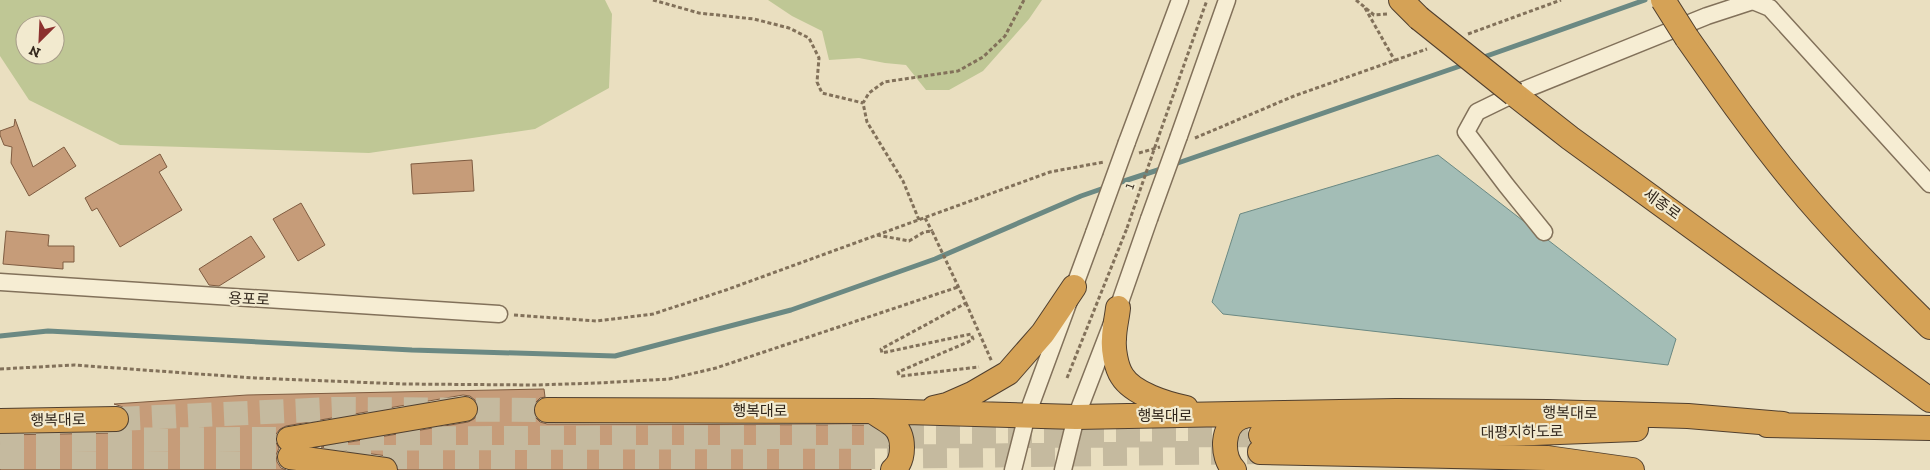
<svg xmlns="http://www.w3.org/2000/svg" width="1930" height="470" font-family="'Zilla Slab','Noto Sans KR',serif">
  <style>
    .green { fill: #bfc795; fill-rule: evenodd }
    .water { fill: #a3bdb6; stroke: #6b8983 }
    .lines { fill: none; stroke-linecap: round; stroke-linejoin: round }
    .stream { stroke: #6b8983; stroke-width: 5 }
    .building { fill: #c69c79; stroke: #7f5c41 }
    .highway-tunnel { stroke: #c5ba9f; stroke-width: 24; stroke-dasharray: 24 12; stroke-linecap: butt }
    .minor-casing { stroke: #82715a; stroke-width: 19 }
    .highway-casing { stroke: #503f2e; stroke-width: 26 }
    .path { stroke: #82715a; stroke-width: 3; stroke-dasharray: 4 2.5; stroke-linecap: butt }
    .minor { stroke: #f6edd3; stroke-width: 16 }
    .highway { stroke: #d5a256; stroke-width: 24 }
    .minor-bridge-casing { stroke: #82715a; stroke-width: 19; stroke-linecap: butt }
    .highway-bridge-casing { stroke: #503f2e; stroke-width: 26; stroke-linecap: butt }
    .path-bridge { stroke: #82715a; stroke-width: 3; stroke-dasharray: 4 2.5; stroke-linecap: butt }
    .minor-bridge { stroke: #f6edd3; stroke-width: 16 }
    .highway-bridge { stroke: #d5a256; stroke-width: 24 }
    .labels { text-anchor: middle; stroke-width: 4.5; stroke-linejoin: round; paint-order: stroke }
    .street-label { font-size: 15px; fill: #33281d; stroke: #f2eacf }
  </style>
  <rect width="100%" height="100%" fill="#eadfc0"/>
  <path class="green" d="M0 0H605L612 14 609 88 535 129 369 153 120 145 29 100 0 56ZM25 25H55V55H25Z
    M768 0H1042L1029 19 983 71 949 90H926L906 65 885 63 859 58 829 60 822 31 792 16Z"/>
  <path class="water" d="M1438 155 1676 339 1668 365 1223 314 1212 302 1240 214Z"/>
  <g class="lines">
    <path class="stream" d="M1481 58 1645 0
      M1172 165 1466 64
      M1115 184 1164 168
      M0 336 48 331 412 350 615 356 791 310 935 259 1081 196 1107 187"/>
  </g>
  <path class="building" d="M15 119 33 167 64 147 76 166 29 196 11 163 12 147 4 145 0 135V131L14 126Z
    M160 154 167 167 159 172 182 210 120 247 97 208 92 211 85 198Z
    M472 160 474 191 413 194 411 164Z
    M301 203 325 245 298 261 273 219Z
    M6 231 49 235 48 246H74V262H63V269L3 264Z
    M251 236 265 257 219 286 209 285 199 269Z
    M544 389 545 397 540 398 535 403 533 410 535 417 540 422 547 424 868 425 872 427 871 470H398L397 464 394 459 387 456 321 447 468 422 474 419 478 414 479 407 475 400 470 396 463 395 286 426 280 429 276 434 275 441 279 448 276 455 277 462 281 468 286 470H0V435L117 433 123 430 128 426 130 418 127 412 123 407 114 404 247 395Z"/>
  <g class="lines">
    <path class="highway-tunnel" d="M116 419 332 409 547 410
      M0 440 1261 435
      M0 457H311
      M347 457H871L1260 452"/>
    <g class="minor-casing">
      <path id="minor" d="M1179 136 1227 0
        M1127 142 1180 0
        M1544 232 1506 185 1466 132 1477 112 1514 94 1707 16 1753 1 1770 8 1930 184
        M0 282 499 314
        M1013 470 1027 415 1094 233
        M1063 470 1076 417 1118 308 1149 219"/>
    </g>
    <g class="highway-casing">
      <path id="highway" d="M1401 0 1419 18
        M1687 38C1722 88 1757 138 1796 185 1837 235 1884 282 1930 327
        M1514 94 1570 138 1930 400
        M1118 308C1117 318 1114 329 1114 339 1113 349 1116 367 1122 376 1133 394 1167 404 1186 408
        M934 408 947 405 972 394 1008 373 1043 333 1074 287
        M547 410 872 411 1076 417 1396 411 1548 412 1688 416 1783 424
        M872 411C879 416 887 420 893 425 905 435 905 460 893 470
        M0 421 116 419
        M1767 425 1930 428
        M1261 435 1534 433 1636 429
        M289 439 465 409
        M1260 452 1547 458 1632 470
        M290 457 385 470
        M1234 470C1221 456 1221 425 1241 417 1244 416 1249 415 1253 415"/>
    </g>
    <path class="path" d="M653 0 699 13 754 19 789 28 809 38 819 58 817 82 822 93 863 103
      M1356 0 1374 15 1387 14
      M1365 8 1395 61
      M1468 34 1561 0
      M1195 138 1294 96 1427 49
      M1157 141 1207 0
      M1139 153 1160 147
      M925 218 932 231
      M919 220 903 181 867 122 863 103 869 93 884 82 958 71 983 57 1005 36 1024 0
      M877 235 909 241 924 232 932 231 966 303 881 349 882 353 971 334 973 339 968 342 898 372 899 375 902 376 979 367
      M966 303 992 362
      M514 315 597 321 653 314 726 290 1050 172 1104 162
      M0 369 74 365 255 378 403 384 535 385 598 383 669 379 716 368 958 287
      M1067 378 1127 228"/>
    <use href="#minor" class="minor"/>
    <use href="#highway" class="highway"/>
    <g class="minor-bridge-casing">
      <path id="minor-bridge" d="M1149 219 1179 136
        M1094 233 1127 142"/>
    </g>
    <g class="highway-bridge-casing">
      <path id="highway-bridge" d="M1663 0 1687 38
        M1419 18 1514 94"/>
    </g>
    <path class="path-bridge" d="M1127 228 1157 141"/>
    <use href="#minor-bridge" class="minor-bridge"/>
    <use href="#highway-bridge" class="highway-bridge"/>
  </g>
  <g class="labels">
    <g class="street-label">
      <text transform="translate(1129 186) rotate(-71)" y="5">1</text>
      <text transform="translate(1662 204) rotate(36)" y="5">세종로</text>
      <text transform="translate(249 299) rotate(3)" y="5">용포로</text>
      <text x="760" y="416">행복대로</text>
      <text transform="translate(1570 413) rotate(1)" y="5">행복대로</text>
      <text x="1165" y="421">행복대로</text>
      <text transform="translate(58 420) rotate(-1)" y="5">행복대로</text>
      <text transform="translate(1522 432) rotate(-1)" y="5">대평지하도로</text>
    </g>
  </g>
  <g transform="translate(40 40) rotate(204)"><circle r="24" fill="#f2eacf" stroke="#a69c88"/>
  <path d="M0-4L9 19L0 12L-9 19Z" fill="#8c312e"/>
  <text y="-8" font-size="14" font-weight="bold" text-anchor="middle" fill="#33281d">N</text>
  </g>
</svg>
